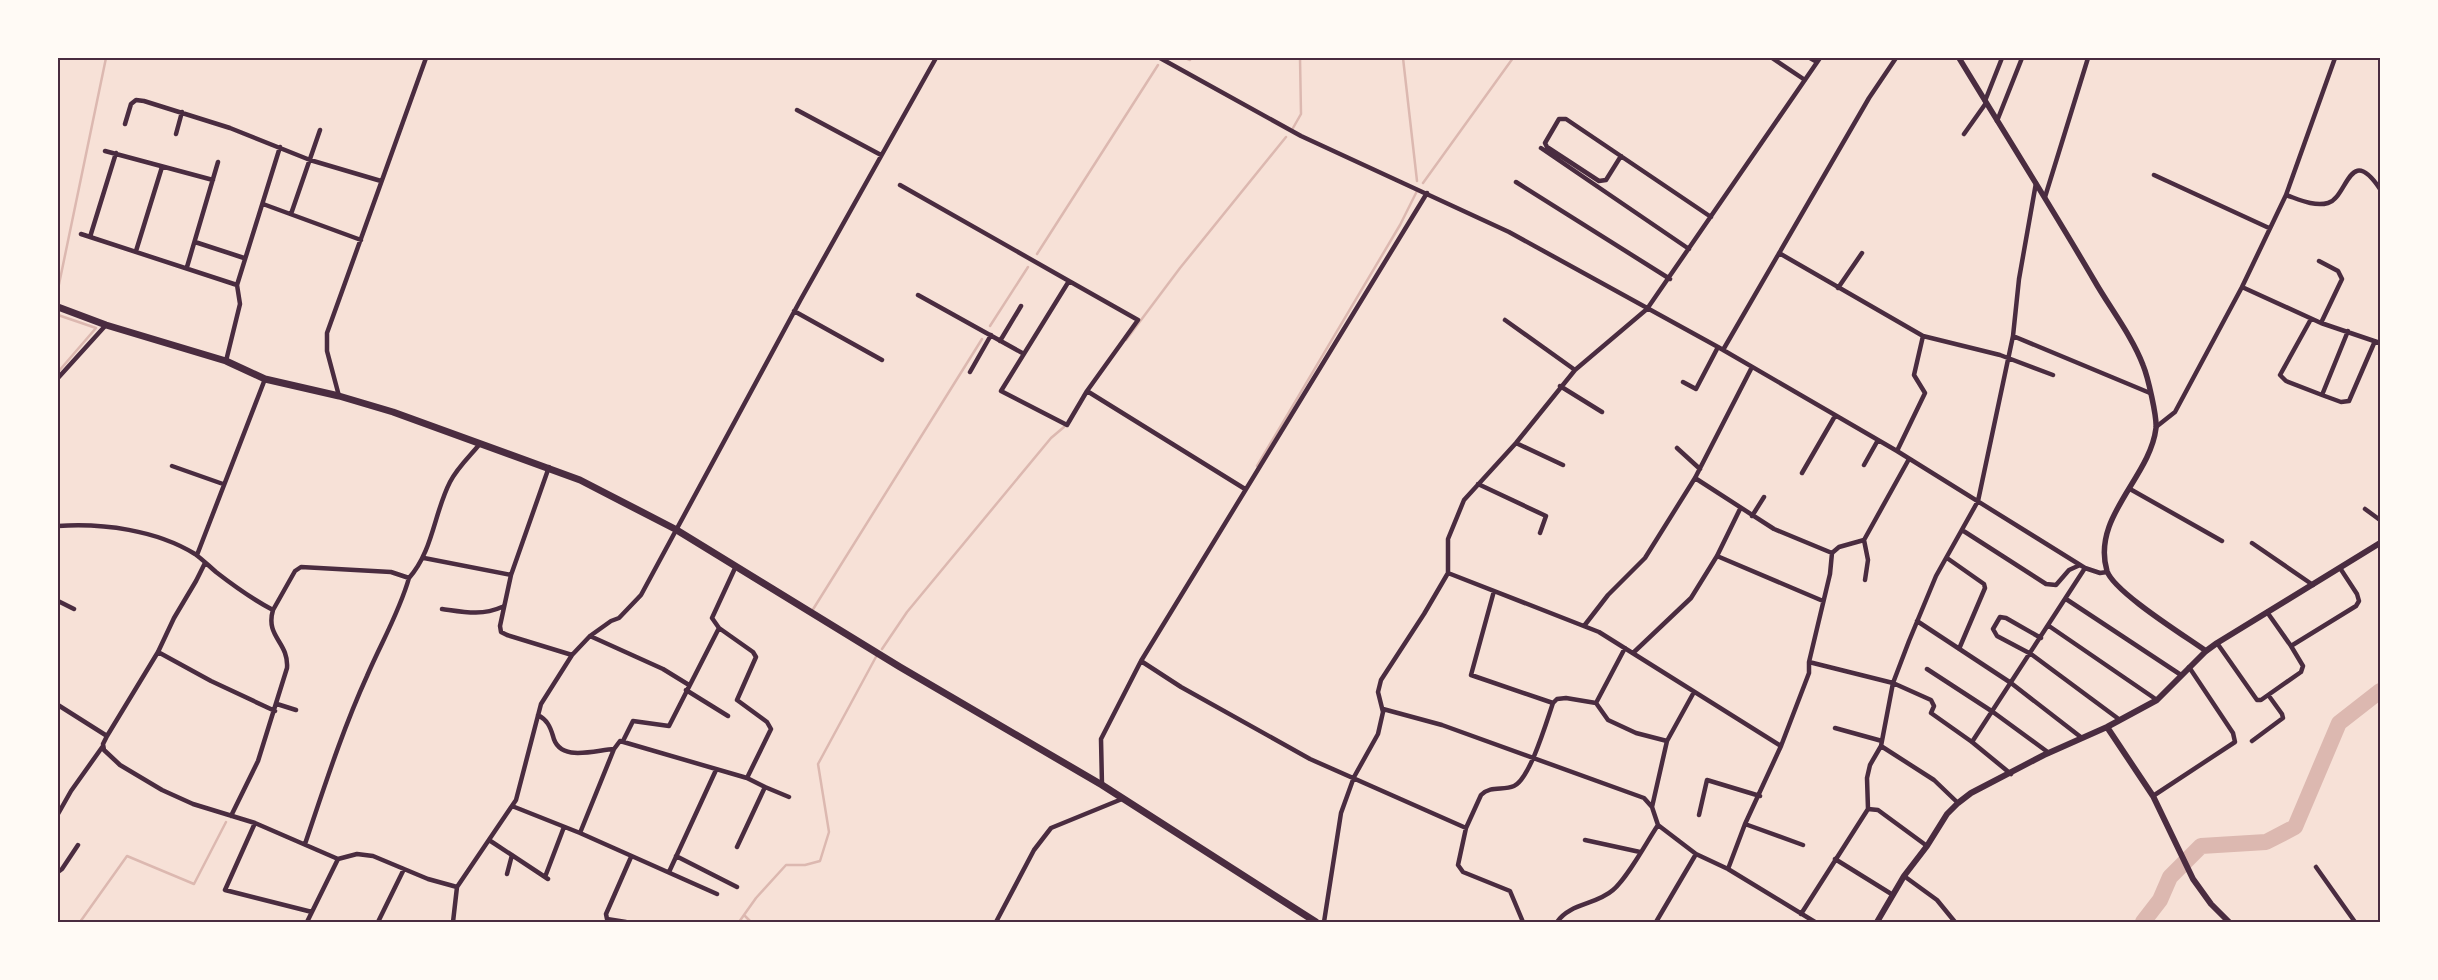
<svg xmlns="http://www.w3.org/2000/svg" width="2438" height="980" font-family="Karla,sans-serif">
  <style>
    .lines { fill: none; stroke-linecap: round; stroke-linejoin: round }
    .stream { stroke: #dcb8b0; stroke-width: 2.5 }
    .river { stroke: #dcb8b0; stroke-width: 16 }
    .minor { stroke: #4a2c40; stroke-width: 4.5 }
    .tertiary { stroke: #4a2c40; stroke-width: 5.5 }
    .secondary { stroke: #4a2c40; stroke-width: 6 }
    .primary { stroke: #4a2c40; stroke-width: 7 }
    .neatline { fill: none; stroke: #4a2c40; stroke-width: 2 }
  </style>
  <rect width="100%" height="100%" fill="#f7e1d7"/>
  <g class="lines">
    <path class="stream" d="M1185 58 1190 60 1191 58
      M1403 58 1417 181
      M1293 128 1301 114 1300 58
      M1423 183 1513 58
      M1037 254 1158 65
      M58 289 106 58
      M58 315 96 328 58 372
      M990 326 1028 267
      M1126 340 1180 268 1286 137
      M1257 466 1400 225 1418 189
      M812 611 982 339
      M882 649 907 612 1051 438 1064 427
      M744 915 751 922
      M80 922 127 856 194 884 226 822
      M739 922 756 898 786 865H805L820 861 829 832 818 764 877 655"/>
    <path class="river" d="M2143 922 2160 900 2170 877 2201 846 2266 842 2295 827 2339 723 2380 691"/>
    <path class="minor" d="M1160 58 1301 136 1509 232 1718 347 1897 451 2085 568 2100 573 2107 572
      M1772 58 1805 80
      M1810 58 1817 62
      M1985 101 2002 58
      M797 110 881 155
      M1997 121 2022 58
      M125 124 131 104 136 100 144 101 230 128 310 160 381 181
      M176 134 182 112
      M1964 134 1986 103
      M1541 148 1689 249
      M105 151 213 180
      M1621 156 1606 180 1599 181 1547 147 1545 143 1559 119H1566L1711 217
      M2154 175 2269 228
      M1516 182 1670 279
      M900 185 1069 281
      M2286 195C2298 199 2314 207 2328 203 2348 197 2349 143 2380 189
      M2045 197 2088 58
      M263 204 361 240
      M291 214 320 130
      M81 234 237 285
      M90 237 116 153
      M195 242 244 258
      M136 251 162 167
      M1779 253 1923 336 2000 355 2053 375
      M2319 261 2338 271 2342 279 2321 323
      M187 267 218 162
      M1069 281 1138 320 1087 391 1067 425 1001 391Z
      M2242 287 2321 323 2380 343
      M1838 288 1862 253
      M918 295 1024 354
      M794 311 882 360
      M2311 319 2280 375 2286 381 2322 395 2348 331
      M1505 320 1575 370
      M2013 336 2150 393
      M1000 341 1021 306
      M1723 350 1869 98 1896 58
      M226 361 240 304 237 285 280 147
      M970 372 991 335
      M58 378 106 325
      M1683 382 1696 389 1718 347
      M1560 386 1602 412
      M1087 391 1245 489
      M2322 395 2341 402 2349 401 2375 341
      M339 396 327 351V333L426 58
      M2156 427 2175 412 2242 287 2286 195 2335 58
      M1516 443 1563 465
      M1677 448 1700 469
      M1897 451 1925 393 1914 375 1923 336
      M1864 465 1878 440
      M172 466 223 484
      M549 467 511 575 500 626 501 632 507 635 572 655
      M1802 473 1835 416
      M1695 478 1774 529 1832 553 1839 547 1864 540
      M1478 484 1546 516 1540 533
      M2130 489 2222 541
      M2365 509 2380 520
      M1752 516 1764 497
      M58 526C103 523 156 530 195 554 202 559 209 566 216 572 234 586 252 599 273 610L295 571 301 567 391 572 409 578C433 551 434 513 450 482 457 468 469 457 479 445
      M1962 530 2046 584 2056 585 2069 570 2080 565
      M2252 543 2313 585
      M197 555 265 379
      M1717 556 1823 601
      M424 558 511 575
      M1947 558 1984 584 1985 588 1959 649
      M205 563 196 581 174 618 158 652 107 736 103 744 104 750 120 765 162 790 193 804 255 823 338 859 357 854 373 856 428 879 457 887
      M1448 573V539L1464 500 1516 443 1575 370 1647 309 1820 58
      M1448 573 1599 632 1781 746
      M1865 580 1868 560 1864 540 1909 459
      M1494 591 1471 675 1553 703
      M2066 599 2181 675
      M58 601 74 609
      M442 609C464 612 482 616 502 607
      M2267 612 2291 646 2356 606 2359 601 2357 594 2340 568
      M1917 621 2011 683 2082 738
      M1584 626 1608 595 1645 558 1695 478 1752 367
      M2049 626 2157 700
      M590 636 663 669 689 685
      M2041 638 2006 618 2000 617 1993 629 1997 636 2031 654 2120 720
      M2217 643 2257 700H2261L2301 672 2303 666 2291 646
      M158 652 211 681 275 711
      M1633 653 1691 598 1717 556 1740 509
      M1141 661 1181 687 1310 759 1466 828
      M1809 662 1893 683 1931 700 1934 706 1931 713 1972 742 2011 774
      M1927 669 1993 712 2049 753
      M686 690 728 716
      M1596 703 1608 720 1636 733 1667 741
      M277 704 296 710
      M58 705 107 736
      M1383 709 1442 725 1644 798 1652 807 1658 825C1646 843 1628 877 1613 890 1596 905 1570 903 1557 922
      M538 715C547 720 550 726 553 736 559 763 595 750 614 749
      M1835 728 1882 741
      M623 741 633 721 669 726 719 628
      M2252 741 2283 718 2282 714 2269 696
      M1972 742 2085 568
      M1102 785 1101 739 1141 661 1427 193
      M765 787 789 797
      M2153 796 2235 742 2233 733 2189 667
      M1958 803 1934 780 1881 746 1893 683 1909 641 1936 576 1978 501 2013 336 2019 279 2036 183
      M512 806 580 833 614 749 620 741 747 778 771 729 767 722 737 700 756 657 753 652 719 628 712 618 736 566
      M1652 807 1667 741 1694 692
      M1868 809 1867 778 1870 765 1881 746
      M58 814 71 791 103 746
      M1699 815 1707 780 1760 796
      M231 816 258 761 287 668C289 642 265 637 273 610
      M255 823 225 890 312 912
      M1745 824 1803 845
      M1658 825 1696 854 1728 869 1745 824 1781 746 1809 673V662L1830 574 1832 553
      M580 833 717 894
      M489 840 548 879
      M1585 840 1640 852
      M305 844C324 788 342 731 367 676 381 643 399 613 409 578
      M737 847 765 787 747 778
      M676 856 737 887
      M1835 859 1893 895
      M2316 867 2355 922
      M1728 869 1815 922
      M58 872 62 869 78 845
      M669 872 716 770
      M507 874 512 855
      M1904 876 1937 900 1955 922
      M545 877 564 827
      M1801 914 1868 809 1878 810 1927 846
      M307 922 338 859
      M378 922 404 869
      M453 922 457 887 516 800 541 704 572 655 590 636 611 621 619 618 641 595 801 299 936 58
      M626 922 607 919 606 914 631 857
      M996 922 1034 850 1051 828 1122 799
      M1324 922 1341 813 1354 777 1378 734 1383 712 1378 692 1381 680 1424 614 1448 573
      M1523 922 1510 891 1463 872 1458 865 1466 828 1481 795C1491 785 1503 791 1514 786 1530 779 1547 720 1553 703L1557 699 1566 698 1596 703 1625 648
      M1656 922 1696 854"/>
    <path class="tertiary" d="M1959 58C2004 132 2050 205 2094 280 2110 308 2132 336 2143 365 2148 377 2157 417 2156 428 2150 478 2091 517 2107 571 2114 592 2185 636 2206 651"/>
    <path class="secondary" d="M2107 727 2153 796 2193 879 2211 904 2229 922
      M1877 922 1904 876 1927 846 1947 814 1958 803 1971 793 2044 755 2107 727 2157 700 2206 651 2217 643 2380 543"/>
    <path class="primary" d="M58 307 106 325 226 361 265 379 339 396 393 412 580 480 675 529 900 667 1102 785 1316 922"/>
  </g>
  <rect width="2438" height="980" fill="none" stroke="#fffaf5" stroke-width="118"/>
  <rect x="59" y="59" width="2320" height="862" class="neatline"/>
</svg>
